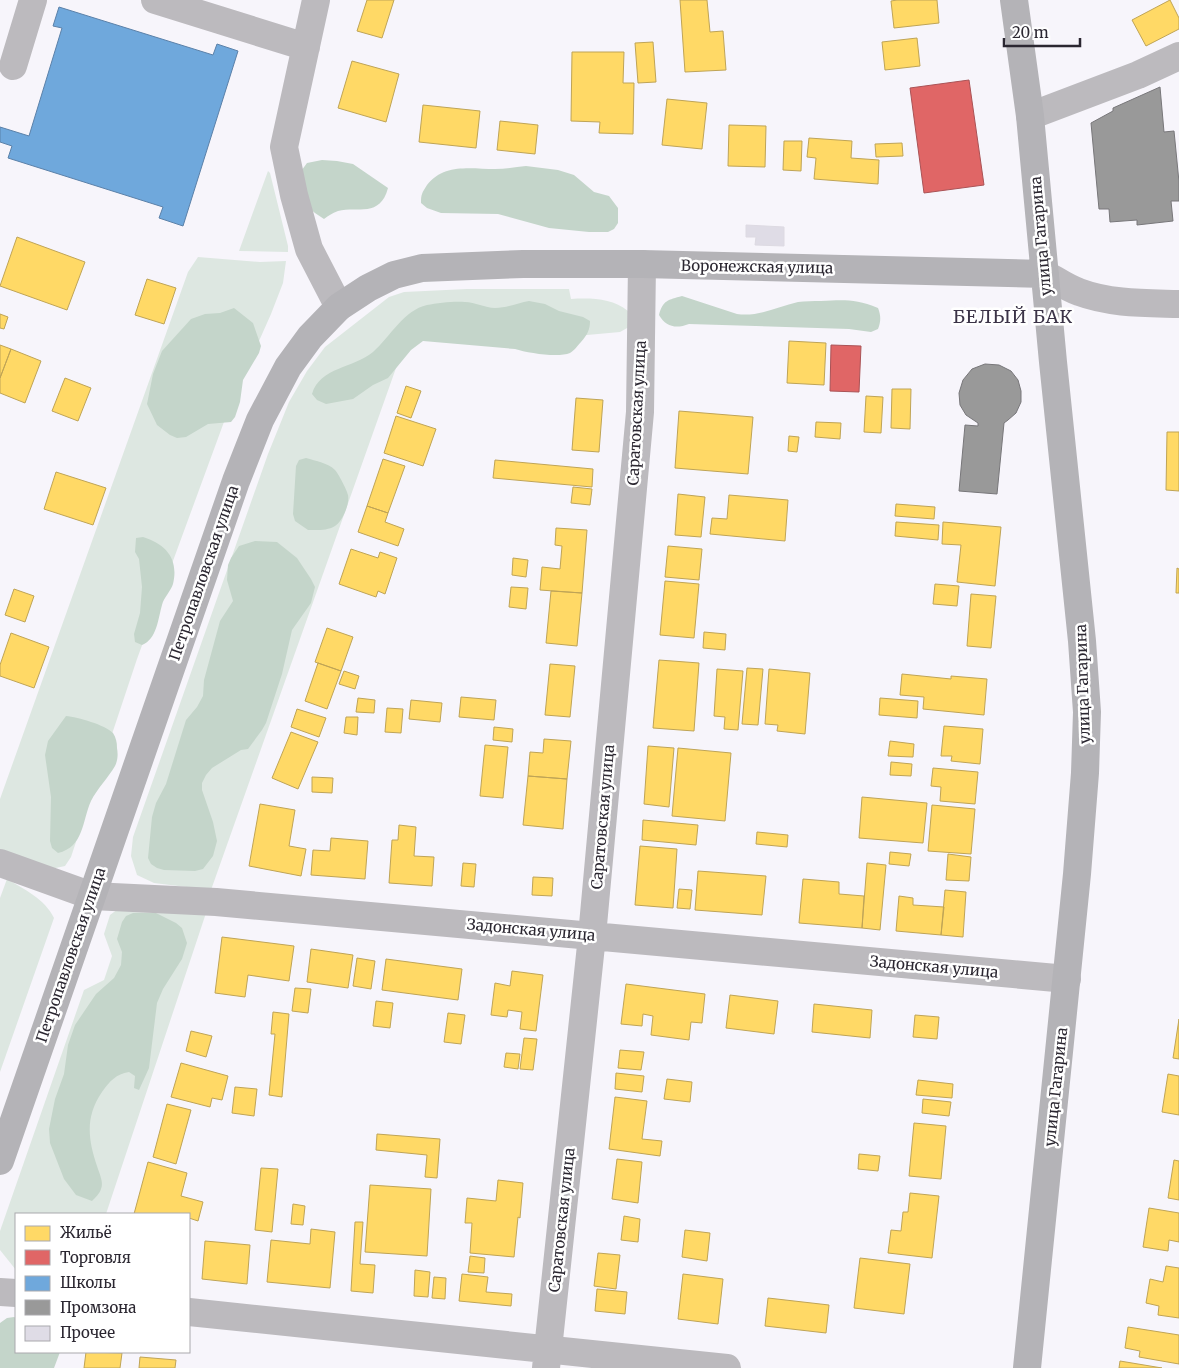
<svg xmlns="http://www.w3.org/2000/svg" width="1179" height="1368" font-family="Merriweather,serif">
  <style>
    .green { fill: #dde7e1 }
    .forest { fill: #c4d5ca }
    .homes { fill: #ffd966; stroke: #bfa456 }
    .shops { fill: #e06666; stroke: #aa5356 }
    .schools { fill: #6fa8dc; stroke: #5b81a9 }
    .industry { fill: #999; stroke: #78777a }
    .building { fill: #dfdce6; stroke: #dddae2 }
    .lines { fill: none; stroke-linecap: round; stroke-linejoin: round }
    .minor { stroke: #bcbabe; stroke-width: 28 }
    .major { stroke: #b4b3b7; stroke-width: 28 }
    .labels { text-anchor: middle; stroke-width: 5; stroke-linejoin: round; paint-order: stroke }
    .street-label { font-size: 15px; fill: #2b2731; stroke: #fff }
    .quarter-label { font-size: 18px; letter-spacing: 1px; fill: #3b3347; stroke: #fff }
  </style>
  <rect width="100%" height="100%" fill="#f7f5fb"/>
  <path class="green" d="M268 171 270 173 288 246V252L239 251Z
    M198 257 260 262 286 261 283 283 271 314 228 411 137 659 71 857 65 866 51 869 0 853V799L188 272Z
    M467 289H569L571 299C591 298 612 298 628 311L629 327 620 332 587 335 407 337 211 890 154 883 137 875 131 856 133 837 268 454 289 402 307 371 325 347 389 297 404 292Z
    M7 879C24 889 45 899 54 918L0 1072V898Z
    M122 906 206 913 106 1214H16V1270L0 1250V1231L84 990 104 980 112 956 104 934 110 915Z"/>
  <path class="forest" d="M322 160 337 161 353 164 388 188C380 218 358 206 338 211 332 213 328 216 324 219L315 213 309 208 299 174 307 163Z
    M526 166 558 170 574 175 594 192 609 196 618 208V223L614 229 608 232H589L549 228 498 214 441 213 427 208 421 203C421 194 422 193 427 185 444 163 471 169 495 169 506 169 516 167 526 166Z
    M682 296 737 314C758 317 777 307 798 302 805 301 813 301 821 301 845 300 855 299 878 308 881 316 881 321 878 329L871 332 849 329 689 324C676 329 666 327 659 315 663 300 668 300 682 296Z
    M529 301 545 304 559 311 583 317 590 321C590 330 587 335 581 342 578 345 574 351 570 353 558 358 528 353 515 349L423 341 411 350 388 378 373 385 353 399 326 404 317 400 312 394C320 367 354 368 373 352 390 337 404 310 427 305 438 303 454 301 465 302 475 302 485 308 495 308 506 308 518 303 529 301Z
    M234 308 253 323 261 346 259 353 243 380 240 402 235 417 231 422 208 424 186 437 177 438 170 435 157 425 147 404 153 374 162 351 191 319 205 314 220 313Z
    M306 458C316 461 328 463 335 470 338 473 347 490 348 495 350 504 342 522 335 526 327 531 316 530 308 530L295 521 293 514 296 466 299 460Z
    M143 537C166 544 179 559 173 584 171 591 164 597 162 605 158 619 157 639 142 645L135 642 134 634 140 613 142 587 139 559 135 552 136 538Z
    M255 541 277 542 297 558 311 579 315 587 311 603 292 630 282 674 266 723 262 730 248 749 241 750 212 768 206 775 202 783V790L213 822 217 841 213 856 203 869 195 871 164 870 157 868 151 864 148 858 152 817 156 803 166 784 186 720 197 707 203 696 204 680 220 621 233 601 227 580 228 565 231 558 239 546Z
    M66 716C78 717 105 725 113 733 116 738 117 742 117 748 118 754 118 760 115 766 108 778 97 789 91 801 82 821 84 847 58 853L52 848 50 841 51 797 45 755 48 741Z
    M133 913H156L176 923 182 928 187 943 182 959 163 989 157 1003 149 1068 139 1090 134 1088 135 1076 129 1072C116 1074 110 1081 102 1092 85 1117 88 1139 97 1166 99 1173 104 1182 101 1189 100 1193 95 1198 92 1201L76 1195 64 1179 50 1143 49 1129 55 1099 64 1074 68 1045 75 1025 96 994 114 978 121 965 122 952 117 939 122 922 126 916Z
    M14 1317 16 1318V1352H60L54 1368H0V1323L7 1318Z"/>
  <path class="homes" d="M367 0H394L382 38 357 31Z
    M680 0H707L710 32 723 31 726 70 685 72Z
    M897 0H937L939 23 894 28 891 1Z
    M1170 0 1179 18V29L1146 46 1132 20Z
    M917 38 920 66 885 70 882 42Z
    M653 42 656 82 638 83 635 43Z
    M572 52H624L623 83H634L633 134 599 133 600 122 571 121Z
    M352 61 399 74 386 122 338 108Z
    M667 99 707 103 702 149 662 145Z
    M423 105 480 111 476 148 419 142Z
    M500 121 538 125 535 154 497 150Z
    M729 125 766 126 765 167 728 166Z
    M809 138 852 141 851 158 879 160 878 184 814 179 816 158 807 157Z
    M784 141H802L801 171 783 170Z
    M902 143 903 156 876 157 875 144Z
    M17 237 85 262 67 310 0 286Z
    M147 279 176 288 164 324 135 315Z
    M0 314 8 317 4 329 0 328Z
    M789 341 826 343 824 385 787 383Z
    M0 345 11 349 0 378Z
    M11 349 41 361 25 403 0 393V378Z
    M65 378 91 388 78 421 52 411Z
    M406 386 421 391 411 418 397 413Z
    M892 389H911L910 429 891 428Z
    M866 396 883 397 881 433 864 432Z
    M576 398 603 400 599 452 572 450Z
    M679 411 753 417 748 474 675 468Z
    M396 416 436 429 423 466 384 453Z
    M816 422 841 423 840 439 815 437Z
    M1167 432H1179V491L1166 490Z
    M789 436 799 437 797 452 788 451Z
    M383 459 405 466 388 513 367 506Z
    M495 460 593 469 592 487 493 478Z
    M56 472 106 488 93 525 44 509Z
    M573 487 592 489 590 505 571 503Z
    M678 494 705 497 701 537 675 535Z
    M729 495 788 500 785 541 710 534 712 518 727 519Z
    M896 504 935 507 934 519 895 516Z
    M367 506 388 513 385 522 404 529 398 546 358 532Z
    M896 522 939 525 938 540 895 536Z
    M943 522 1001 527 995 586 957 582 961 545 942 544Z
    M556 528 587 530 582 593 540 590 542 567 560 569 562 546 555 545Z
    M668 546 702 549 699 580 665 577Z
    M351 549 378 558 380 552 397 558 385 594 378 591 376 597 339 584Z
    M513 558 528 560 526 577 512 575Z
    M1177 568 1179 569V593H1176Z
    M665 581 699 584 694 638 660 635Z
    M935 584 959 586 957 606 933 604Z
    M511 587 528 588 526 609 509 607Z
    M14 589 34 596 25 622 5 615Z
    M551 591 582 593 577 646 546 643Z
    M971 594 996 596 991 648 967 646Z
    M327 628 353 637 341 671 315 662Z
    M704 632 726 634 725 650 703 648Z
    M11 633 49 647 34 688 0 676V665Z
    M659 660 699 663 694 731 653 728Z
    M318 663 341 671 327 709 305 701Z
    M550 664 575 666 570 717 545 715Z
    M747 668 763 669 758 725 742 724Z
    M717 669 743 671 738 730 724 729 725 717 714 716Z
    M769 669 810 673 805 734 777 731 778 725 765 724Z
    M344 671 359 676 355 689 339 684Z
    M902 674 951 679V676L987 679 984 715 923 709 924 697 900 695Z
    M461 697 496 700 494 720 459 717Z
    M358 698 375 700 374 713 356 712Z
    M880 698 918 701 917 718 879 715Z
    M411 700 442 703 440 722 409 719Z
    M387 708 403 709 401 733 385 732Z
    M297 709 326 718 319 737 291 727Z
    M346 717H358L357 735 344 733Z
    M944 726 983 729 980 764 951 761 952 756H941Z
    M494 727 513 729 512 742 493 740Z
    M291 732 318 742 298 789 272 778Z
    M544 739 571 741 567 779 528 776 530 752 543 753Z
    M890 741 914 744 913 757 888 756Z
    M485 745 508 747 503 798 480 796Z
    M648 746 674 748 669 807 644 804Z
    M678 748 731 753 725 821 672 816Z
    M891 762 912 764 911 776 890 775Z
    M933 768 978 772 975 804 940 801 941 787 931 786Z
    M528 776 567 779 563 829 523 825Z
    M312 777 333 778 332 793 312 792Z
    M862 797 927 803 923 843 859 838Z
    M260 804 295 810 289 846 306 849 301 876 249 866Z
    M932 805 975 809 971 854 928 851Z
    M643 820 698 825 696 845 642 840Z
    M399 825 416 827 414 856 434 857 432 886 389 883 392 840H398Z
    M757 832 788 835 787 847 756 844Z
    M331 838 368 841 365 879 311 875 313 850 330 851Z
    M640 846 677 849 673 908 635 905Z
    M890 852 911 854 909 866 889 864Z
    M948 854 971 857 969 881 946 880Z
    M463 863 476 864 474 887 461 886Z
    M867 863 886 865 880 930 862 928Z
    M698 871 766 876 762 915 695 910Z
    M533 877 553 878 552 896 532 895Z
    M803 879 839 882V894L864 896 862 928 799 923Z
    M679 889 692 890 690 909 677 908Z
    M945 890 966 892 963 937 941 935Z
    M899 896 913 898V905L944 907 941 935 896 931Z
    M222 937 294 946 289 981 248 975 245 997 215 993Z
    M311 949 353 955 348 988 307 982Z
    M357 958 375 961 371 989 353 986Z
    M386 959 462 969 458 1000 382 990Z
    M512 971 543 975 536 1031 520 1029 522 1012 508 1010 507 1017 491 1015 495 983 510 986Z
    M626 984 705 994 702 1023 691 1022 689 1040 651 1035 653 1016 643 1014 642 1026 621 1024Z
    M295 988 311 989 308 1013 292 1011Z
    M730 995 778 1001 774 1034 726 1028Z
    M376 1001 393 1003 390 1028 373 1026Z
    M814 1004 872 1010 870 1038 812 1032Z
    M273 1012 289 1014 282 1097 269 1095 275 1034H271Z
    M448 1013 465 1015 461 1044 444 1042Z
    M915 1015 939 1017 937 1039 913 1037Z
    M1179 1019V1059L1173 1058Z
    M191 1031 212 1036 206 1057 186 1051Z
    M524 1038 537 1039 533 1070 520 1069Z
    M620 1050 644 1052 641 1070 618 1068Z
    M506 1053 520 1054 518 1069 504 1067Z
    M181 1063 228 1076 222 1100 212 1098 210 1107 171 1097Z
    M616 1073 644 1076 642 1092 615 1089Z
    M1168 1074 1179 1076V1115L1162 1112Z
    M667 1079 692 1082 690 1102 664 1099Z
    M918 1080 953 1084 952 1098 916 1095Z
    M235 1087 257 1089 254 1116 232 1113Z
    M615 1097 647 1101 642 1139 662 1141 660 1156 609 1149Z
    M923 1099 951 1102 949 1116 922 1113Z
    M167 1104 191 1110 176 1164 153 1157Z
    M914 1123 946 1126 941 1179 909 1176Z
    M377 1134 440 1139 437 1178 425 1177 427 1155 376 1150Z
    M859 1154 880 1156 878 1171 858 1169Z
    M617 1159 642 1162 638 1203 612 1199Z
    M1174 1160 1179 1161V1200L1168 1198Z
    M148 1162 187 1173 181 1196 203 1202 198 1221 189 1218V1214H134Z
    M261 1168 278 1169 272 1232 255 1230Z
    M498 1180 523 1183 520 1218 518 1217 514 1257 470 1253 472 1223H465L467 1198 496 1201Z
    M370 1185 431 1189 427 1256 365 1252Z
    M910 1193 939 1196 932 1258 888 1253 891 1230 901 1231 903 1212H908Z
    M293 1204 305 1206 303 1225 291 1224Z
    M1149 1208 1179 1213V1242L1169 1240 1168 1251 1143 1247Z
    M624 1216 640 1219 638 1242 621 1240Z
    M355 1222H363L360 1264 375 1265 373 1293 351 1291Z
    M311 1229 335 1232 330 1288 267 1282 271 1240 310 1244Z
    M685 1230 710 1233 707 1261 682 1257Z
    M205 1241 250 1245 247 1284 202 1279Z
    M598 1253 620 1255 616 1289 594 1286Z
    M470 1256 485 1258 484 1273 468 1272Z
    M860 1258 910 1264 904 1314 854 1308Z
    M1166 1266 1179 1268V1318L1158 1315 1159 1306 1146 1303 1150 1279 1163 1282Z
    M415 1270 430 1272 428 1297 414 1296Z
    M462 1274 488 1277 486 1292 512 1294 511 1306 459 1301Z
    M683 1274 723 1279 718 1324 678 1319Z
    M434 1277 446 1278 445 1299 432 1298Z
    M597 1289 627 1292 625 1314 595 1311Z
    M768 1298 829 1305 826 1333 765 1326Z
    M1128 1327 1179 1335V1364L1139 1357 1140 1351 1125 1348Z
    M86 1352 122 1353 120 1368H84Z
    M140 1357 176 1360 175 1368H139Z
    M1120 1361 1162 1368H1119Z"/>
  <path class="shops" d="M969 80 984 185 924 193 910 88Z
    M831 345 861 346 859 392 830 391Z"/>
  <path class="schools" d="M59 7 213 55 217 44 238 51 183 226 159 218 163 207 8 158 12 146 0 142V127L29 136 62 28 53 26Z"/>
  <path class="industry" d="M1160 87 1164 132 1174 131 1179 182V201H1171L1173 221 1137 225V220L1110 222 1109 209H1099L1091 123 1113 111V108Z
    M985 364 999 365 1011 371 1018 380 1021 391V402L1016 413 1008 420 1004 423 997 494 959 491 965 425 978 426V423L966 415 960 405 959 393 963 380 972 369Z"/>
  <path class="building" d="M746 225 784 227V246L755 245 756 237H746Z"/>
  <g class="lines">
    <path class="minor" d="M155 0 306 47
      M316 0 284 147 294 195 309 249 339 307
      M13 66 33 0
      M1030 116 1138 75 1179 56
      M1045 274C1056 280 1067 288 1079 292 1111 304 1146 303 1179 304
      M0 863 92 896 216 902 1067 979
      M0 1292 16 1293
      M189 1312 727 1368
      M546 1368 592 936 640 412 642 264"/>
    <path class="major" d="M1014 0 1030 116 1053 362 1082 641 1087 712 1085 773 1077 874 1027 1368
      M0 1161 236 481 260 420 288 367 310 337 339 307 368 288 394 275 422 268 523 264H642L1045 274"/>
  </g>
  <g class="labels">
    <g class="street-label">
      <text transform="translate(1041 236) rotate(-95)" y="5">улица Гагарина</text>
      <text transform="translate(757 267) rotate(1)" y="5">Воронежская улица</text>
      <text transform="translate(637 413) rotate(-87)" y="5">Саратовская улица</text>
      <text transform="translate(204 573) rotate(-71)" y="5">Петропавловская улица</text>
      <text transform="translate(1083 684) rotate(-92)" y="5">улица Гагарина</text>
      <text transform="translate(603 817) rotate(-85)" y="5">Саратовская улица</text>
      <text transform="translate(531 930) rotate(5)" y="5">Задонская улица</text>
      <text transform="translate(71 955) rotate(-71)" y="5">Петропавловская улица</text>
      <text transform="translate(934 967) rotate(5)" y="5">Задонская улица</text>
      <text transform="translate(1056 1087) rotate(-84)" y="5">улица Гагарина</text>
      <text transform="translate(562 1220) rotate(-84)" y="5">Саратовская улица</text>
    </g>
    <g class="quarter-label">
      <text x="1013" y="323">БЕЛЫЙ БАК</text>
    </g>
  </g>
  <rect x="15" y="1213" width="175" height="140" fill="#ffffff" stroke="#aaa9ad"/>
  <rect x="25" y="1226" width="25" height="15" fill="#ffd966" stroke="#aaa9ad"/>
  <text x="60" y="1238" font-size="15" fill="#2b2731">Жильё</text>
  <rect x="25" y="1250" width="25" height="15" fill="#e06666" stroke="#aaa9ad"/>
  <text x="60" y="1263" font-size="15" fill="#2b2731">Торговля</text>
  <rect x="25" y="1276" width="25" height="15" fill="#6fa8dc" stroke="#aaa9ad"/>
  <text x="60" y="1288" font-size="15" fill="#2b2731">Школы</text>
  <rect x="25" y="1300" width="25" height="15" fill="#999999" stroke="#aaa9ad"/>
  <text x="60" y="1313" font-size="15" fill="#2b2731">Промзона</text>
  <rect x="25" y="1326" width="25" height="15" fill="#dfdce6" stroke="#aaa9ad"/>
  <text x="60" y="1338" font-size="15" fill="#2b2731">Прочее</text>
  <path d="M1004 38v8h76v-8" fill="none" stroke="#2b2731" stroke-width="2.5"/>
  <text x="1012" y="38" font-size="15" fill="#2b2731" stroke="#ffffff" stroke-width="4" paint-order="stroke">20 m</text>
</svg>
